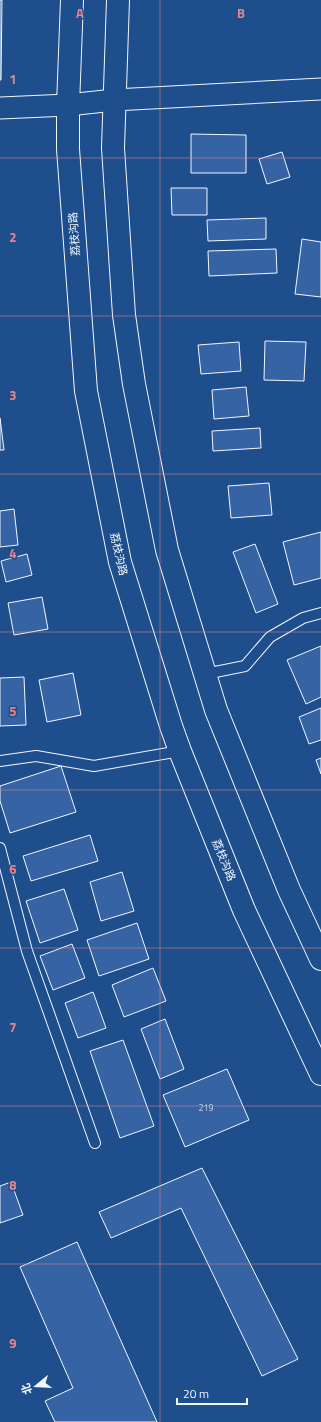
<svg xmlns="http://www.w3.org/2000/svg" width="321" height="1422" font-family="'Titillium Web','Noto Sans SC',sans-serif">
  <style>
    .building { fill: #3563a3; stroke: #f2f6ff }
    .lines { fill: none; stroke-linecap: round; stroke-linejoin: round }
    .service-casing { stroke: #f2f6ff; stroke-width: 12 }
    .minor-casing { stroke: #f2f6ff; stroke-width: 23 }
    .primary-casing { stroke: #f2f6ff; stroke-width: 24 }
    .service { stroke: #1f4e8c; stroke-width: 10 }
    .minor { stroke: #1f4e8c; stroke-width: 21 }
    .primary { stroke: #1f4e8c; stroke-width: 22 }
    .grid { fill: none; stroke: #e38589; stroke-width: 1; stroke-opacity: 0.55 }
    .labels { text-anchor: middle; stroke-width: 3; stroke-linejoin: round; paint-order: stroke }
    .number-label { font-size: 9px; fill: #c3d1e8 }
    .street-label { font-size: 11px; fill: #f2f6ff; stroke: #1f4e8c }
    .grid-label { font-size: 13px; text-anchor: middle; font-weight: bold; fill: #e38589; stroke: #1f4e8c; stroke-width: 3; stroke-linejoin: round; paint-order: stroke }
  </style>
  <rect width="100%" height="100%" fill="#1f4e8c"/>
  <path class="building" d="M0 0H2L1 80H0Z
    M191 134 246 135V173H191Z
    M282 152 290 177 267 184 259 159Z
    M171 188H207V215H172Z
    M266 218V239L208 241 207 220Z
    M302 239 321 242V297L295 294Z
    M276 249 277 273 209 276 208 251Z
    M265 341 306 342 304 381 264 380Z
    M239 342 241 371 201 374 198 345Z
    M246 387 249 416 214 419 212 390Z
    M0 418 4 450H0Z
    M260 428 261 448 213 451 212 431Z
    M269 483 272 515 231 518 228 486Z
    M14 509 18 545 0 547V511Z
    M321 532V578L294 585 283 542Z
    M255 544 278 604 256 613 233 552Z
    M27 554 32 575 6 582 1 561Z
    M42 597 48 629 14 635 8 603Z
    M321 646V697L306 704 287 660Z
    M73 673 81 715 47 722 39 680Z
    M24 677 26 725 0 726V678Z
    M321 708V740L309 744 299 717Z
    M321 758V774L316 760Z
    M61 766 76 812 10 833 0 801V786Z
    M90 835 98 861 31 881 23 856Z
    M122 872 134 911 101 921 90 882Z
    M64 889 78 930 40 943 26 901Z
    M137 923 149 959 99 976 87 940Z
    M72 944 85 978 53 990 40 956Z
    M153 968 166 1001 124 1017 112 985Z
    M93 992 106 1028 78 1038 65 1003Z
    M165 1019 184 1069 160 1079 141 1029Z
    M123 1040 154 1126 120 1138 90 1051Z
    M227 1069 249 1120 185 1147 163 1095Z
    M202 1168 298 1359 262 1376 181 1208 111 1238 99 1212Z
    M11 1182 23 1215 0 1223V1186Z
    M77 1242 157 1422H55L45 1401 73 1388 20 1267Z"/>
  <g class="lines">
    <g class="service-casing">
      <path id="service" d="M205 674 245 666 270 637 303 618 321 613
        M0 761 36 756 94 766 180 751
        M0 848 27 951 95 1143"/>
    </g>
    <g class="minor-casing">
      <path id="minor" d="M0 108 68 105 114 100 321 89"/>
    </g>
    <g class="primary-casing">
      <path id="primary" d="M72 0 68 105V149L86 391 120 562 171 726 180 751 244 910 321 1074
        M118 0 113 148 124 315 134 384 167 550 216 710 289 890 321 959"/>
    </g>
    <use href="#service" class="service"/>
    <use href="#minor" class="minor"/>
    <use href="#primary" class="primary"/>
  </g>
  <path class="grid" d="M160 0V1422M0 158H321M0 316H321M0 474H321M0 632H321M0 790H321M0 948H321M0 1106H321M0 1264H321"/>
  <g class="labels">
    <g class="number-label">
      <text x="206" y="1111">219</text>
    </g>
    <g class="street-label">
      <text transform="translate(74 234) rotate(-94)" y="4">荔枝沟路</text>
      <text transform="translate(119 554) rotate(77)" y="4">荔枝沟路</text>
      <text transform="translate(224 860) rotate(68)" y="4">荔枝沟路</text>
    </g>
  </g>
  <g class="grid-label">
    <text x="80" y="18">A</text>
    <text x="241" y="18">B</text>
    <text x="13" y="84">1</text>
    <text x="13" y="242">2</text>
    <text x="13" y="400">3</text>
    <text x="13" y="558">4</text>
    <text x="13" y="716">5</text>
    <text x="13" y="874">6</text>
    <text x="13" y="1032">7</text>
    <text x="13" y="1190">8</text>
    <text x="13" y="1348">9</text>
  </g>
  <g transform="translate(36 1386) rotate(252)" stroke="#1f4e8c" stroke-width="3" paint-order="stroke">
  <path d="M0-3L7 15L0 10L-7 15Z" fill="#f2f6ff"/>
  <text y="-6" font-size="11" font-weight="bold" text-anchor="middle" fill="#f2f6ff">北</text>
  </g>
  <path d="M177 1398v6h70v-6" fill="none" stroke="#f2f6ff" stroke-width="2"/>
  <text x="183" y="1398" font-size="12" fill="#f2f6ff" stroke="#1f4e8c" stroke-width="3" paint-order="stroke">20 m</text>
</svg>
